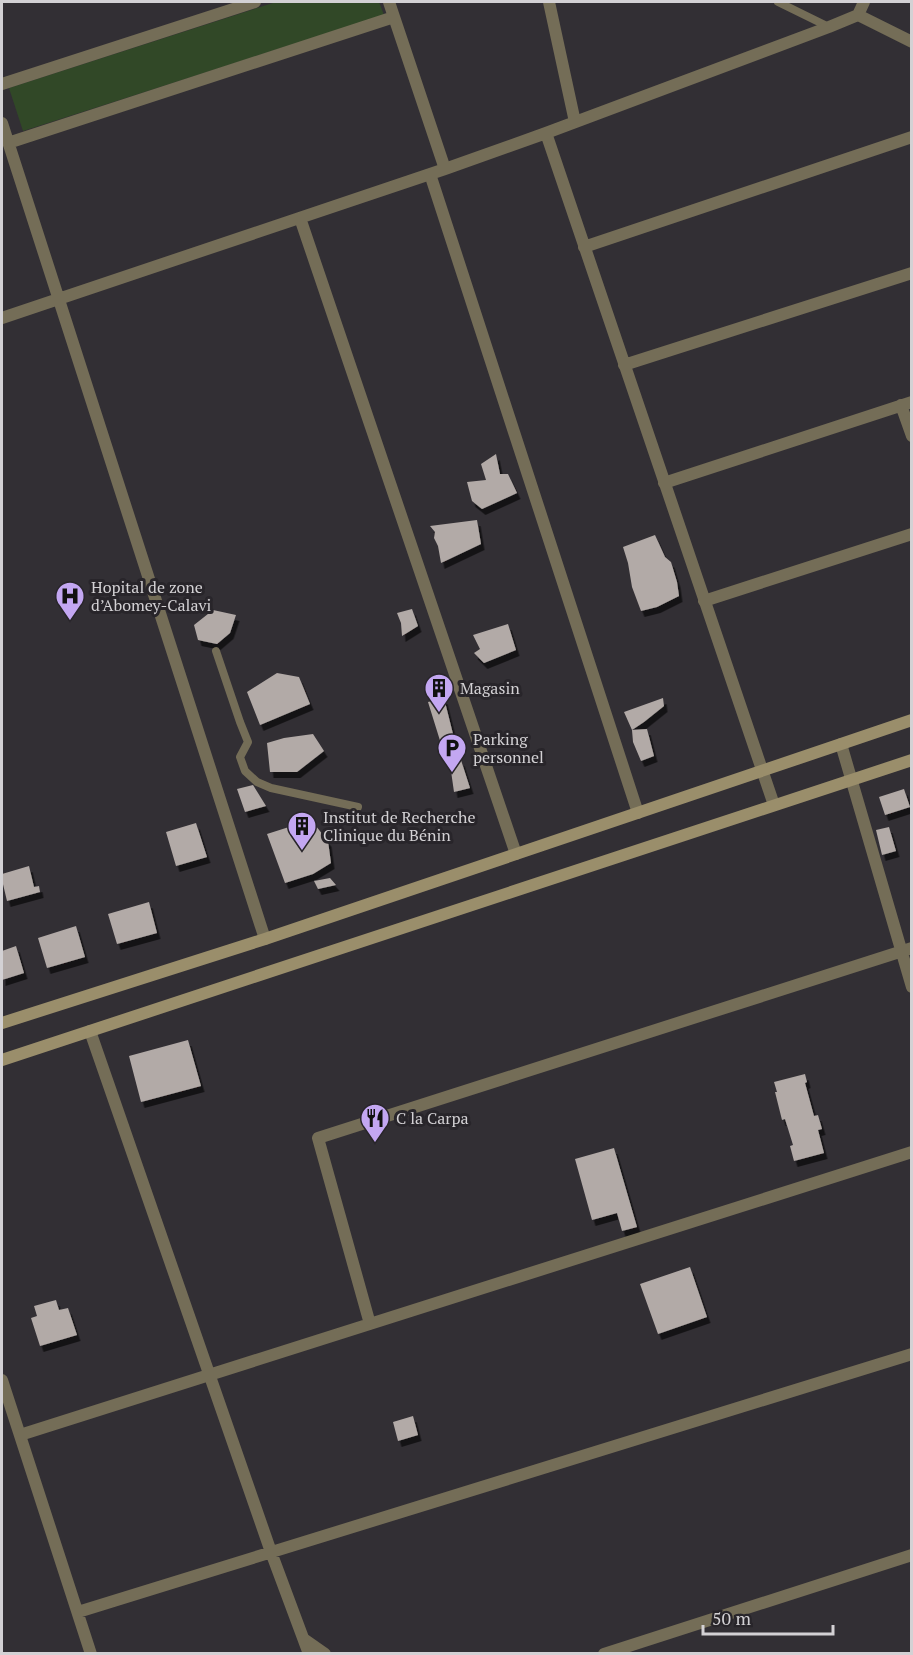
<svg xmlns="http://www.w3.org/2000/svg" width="913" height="1655" font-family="'PT Serif',serif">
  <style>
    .green { fill: #314827 }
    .building { fill: #b2aaa7; filter: url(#shadow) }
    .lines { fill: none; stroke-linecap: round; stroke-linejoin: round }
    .lane { stroke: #746d57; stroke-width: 8 }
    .street { stroke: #746d57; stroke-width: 12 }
    .secondary { stroke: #9a8e6b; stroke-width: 12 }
    .labels { text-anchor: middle; stroke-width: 6; stroke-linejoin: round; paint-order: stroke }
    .poi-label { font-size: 16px; fill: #d3d1d4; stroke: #28252a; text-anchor: start }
  </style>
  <defs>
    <filter id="shadow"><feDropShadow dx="3.5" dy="6" stdDeviation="0" flood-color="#0009"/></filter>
  </defs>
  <rect width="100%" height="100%" fill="#322f34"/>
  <path class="green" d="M276 2H379L384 15 23 131 9 88Z"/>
  <path class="building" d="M496 454 500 474H508L517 493 482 509 472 501 467 482 486 480 481 464Z
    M477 520 481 544 441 563 438 546 434 538 435 532 430 526Z
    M655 535 665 557 671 562 677 582 679 596 657 607 641 611 632 587 628 563 623 547Z
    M412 609 418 626 402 636 401 623 397 613Z
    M213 610 236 615 230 633 217 644 198 640 194 625Z
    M508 624 516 650 484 663 474 653 480 649 473 635Z
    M277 673 299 677 310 704 260 725 247 692Z
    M444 698 456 746 442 747 428 702Z
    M663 698 664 706 644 722 632 730 624 712Z
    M647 729 654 756 641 761 633 742 632 730Z
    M313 734 324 751 297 772H270L267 743 284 738Z
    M461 760 470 788 454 792 450 764Z
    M253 785 266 806 245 812 237 789Z
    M904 789 910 807 885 815 879 797Z
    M311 820 328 841 331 863 313 874 285 883 267 834Z
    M196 823 207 857 176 866 166 832Z
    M889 827 896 851 882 855 876 830Z
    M29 866 34 887 39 886 40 892 7 901 2 880V874Z
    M330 878 336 885 318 889 314 881Z
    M149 902 157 933 117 944 108 914Z
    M76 926 85 957 47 968 38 938Z
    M16 946 24 973 2 980V951Z
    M188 1040 201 1086 141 1102 129 1056Z
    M805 1074 807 1082 805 1083 814 1116 818 1115 822 1129 818 1130 824 1153 794 1161 790 1146 793 1145 785 1119 782 1120 775 1092H777L774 1082Z
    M614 1148 637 1227 622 1231 617 1213 592 1220 575 1159Z
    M690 1267 707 1317 658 1334 640 1284Z
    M56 1300 59 1310 68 1308 77 1335 40 1346 31 1318 37 1316 34 1306Z
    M413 1416 418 1435 398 1441 393 1422Z"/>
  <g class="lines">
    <path class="lane" d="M778 2 829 27
      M216 651 240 722 248 742 240 757 245 771 257 782 271 788 358 807"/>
    <path class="street" d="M389 2 445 169
      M549 2 575 122
      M858 15 912 42
      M2 84 255 2
      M2 123 265 939
      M546 133 774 805
      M8 143 394 17
      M430 174 638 813
      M300 218 516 854
      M584 247 912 137
      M2 318 445 169 546 133 829 27 858 15 864 2
      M624 365 912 273
      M901 405 912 436
      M664 483 912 402
      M704 601 912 534
      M841 744 912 987
      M90 1031 271 1552 309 1654
      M370 1324 318 1138 912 948
      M2 1380 91 1654
      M20 1435 912 1152
      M78 1612 912 1354
      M305 1640 325 1654
      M604 1654 912 1555"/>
    <path class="secondary" d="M2 1023 265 939 912 720
      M2 1060 912 760"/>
  </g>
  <defs>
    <g id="hospital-pin" transform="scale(1.5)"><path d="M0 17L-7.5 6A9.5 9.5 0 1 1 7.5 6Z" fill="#c3a7f2" stroke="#28252a"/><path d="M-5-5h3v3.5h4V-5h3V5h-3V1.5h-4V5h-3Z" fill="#111"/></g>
    <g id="building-pin" transform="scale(1.5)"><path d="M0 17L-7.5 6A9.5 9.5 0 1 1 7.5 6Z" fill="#c3a7f2" stroke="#28252a"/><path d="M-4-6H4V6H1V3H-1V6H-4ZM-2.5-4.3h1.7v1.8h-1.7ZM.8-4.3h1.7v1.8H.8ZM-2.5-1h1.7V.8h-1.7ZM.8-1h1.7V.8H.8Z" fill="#111"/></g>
    <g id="parking-pin" transform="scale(1.5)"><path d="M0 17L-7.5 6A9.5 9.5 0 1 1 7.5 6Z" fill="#c3a7f2" stroke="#28252a"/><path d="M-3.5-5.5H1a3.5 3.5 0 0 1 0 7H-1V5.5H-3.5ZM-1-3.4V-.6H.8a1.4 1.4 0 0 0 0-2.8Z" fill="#111"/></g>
    <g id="restaurant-pin" transform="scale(1.5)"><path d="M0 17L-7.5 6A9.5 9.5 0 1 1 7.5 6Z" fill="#c3a7f2" stroke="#28252a"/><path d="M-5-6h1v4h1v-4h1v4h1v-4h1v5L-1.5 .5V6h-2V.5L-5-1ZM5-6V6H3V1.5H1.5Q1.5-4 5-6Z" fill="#111"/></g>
  </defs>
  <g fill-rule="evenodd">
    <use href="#hospital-pin" x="70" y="596"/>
    <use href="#building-pin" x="439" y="688"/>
    <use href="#parking-pin" x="452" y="748"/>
    <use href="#building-pin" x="302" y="826"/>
    <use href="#restaurant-pin" x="375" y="1118"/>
  </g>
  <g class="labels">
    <g class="poi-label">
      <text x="91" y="593">Hopital de zone<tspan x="91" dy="18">d’Abomey-Calavi</tspan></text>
      <text x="460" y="694">Magasin</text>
      <text x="473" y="745">Parking<tspan x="473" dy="18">personnel</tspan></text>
      <text x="323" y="823">Institut de Recherche<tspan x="323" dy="18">Clinique du Bénin</tspan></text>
      <text x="396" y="1124">C la Carpa</text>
    </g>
  </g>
  <rect width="913" height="1655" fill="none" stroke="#d3d1d4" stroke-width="6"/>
  <path d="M703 1625v9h130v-9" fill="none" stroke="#d3d1d4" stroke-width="3"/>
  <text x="712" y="1625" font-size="18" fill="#d3d1d4" stroke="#28252a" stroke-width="4.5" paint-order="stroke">50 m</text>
</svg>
